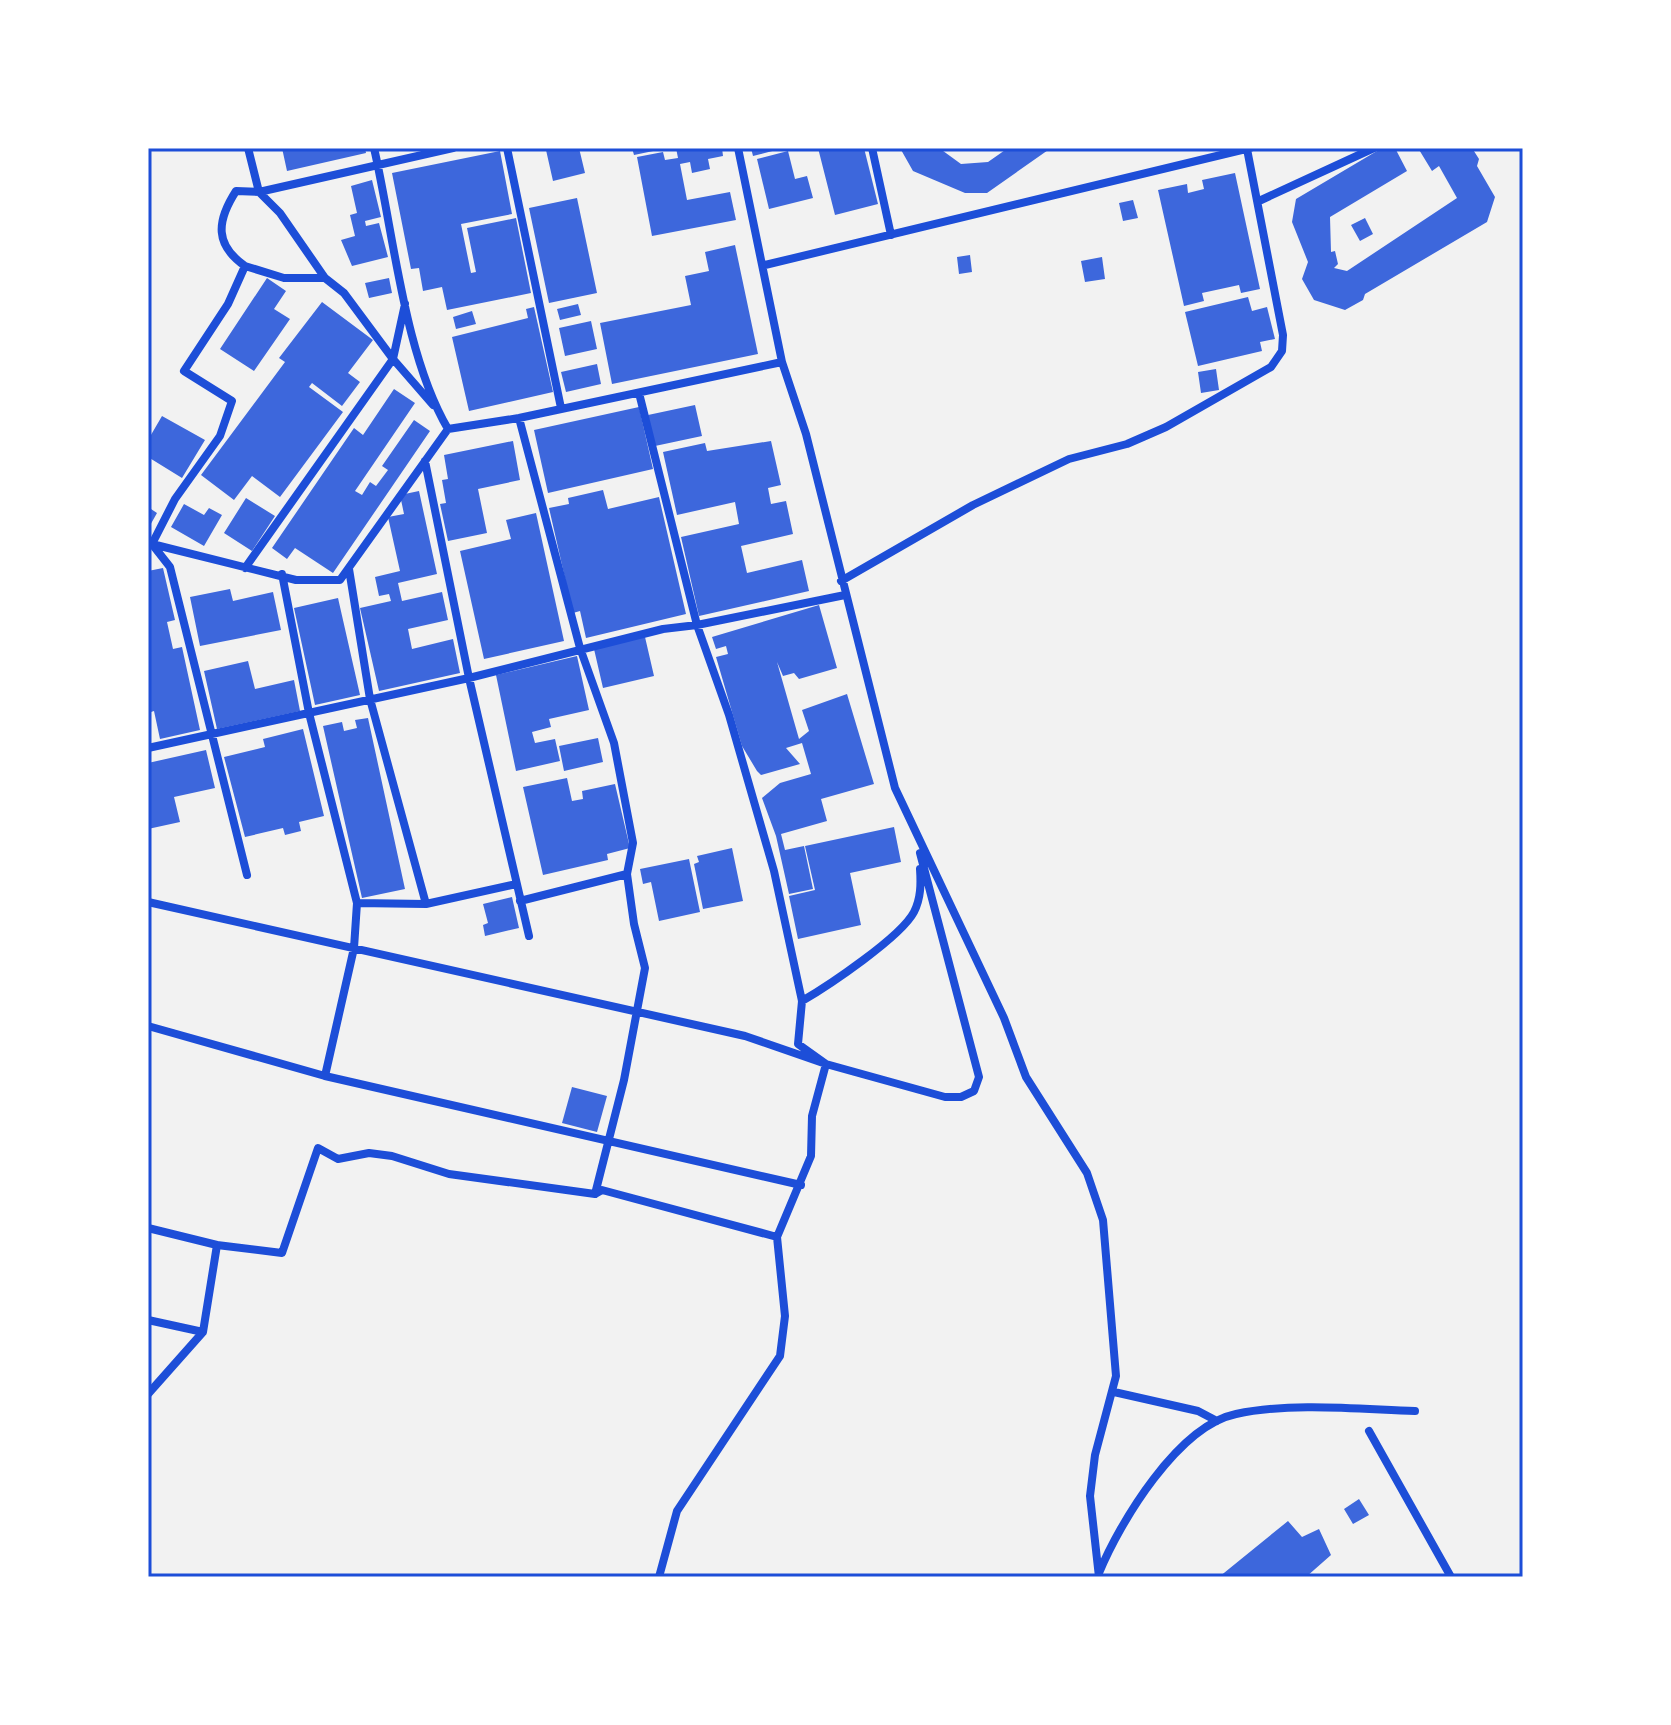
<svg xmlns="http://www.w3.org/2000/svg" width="1671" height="1725" font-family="'Asap Condensed',sans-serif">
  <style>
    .building { fill: #3d67dc }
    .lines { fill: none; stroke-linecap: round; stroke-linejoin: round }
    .minor { stroke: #1d4ed8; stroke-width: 8 }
    .neatline { fill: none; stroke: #1d4ed8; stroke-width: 3 }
  </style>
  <rect width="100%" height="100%" fill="#f2f2f2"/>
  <path class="building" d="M282 148H365L366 153 287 171Z
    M579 148 585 173 553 181 546 150Z
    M632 148H662L663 149 634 155Z
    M676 148H722L723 156 708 159 710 169 692 173 690 162 680 164 687 200 730 192 736 220 652 236 637 157 663 152 665 160 678 158Z
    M751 148H780V149L753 156Z
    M818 148H864L878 204 835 215Z
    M900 148H939L961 164 988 162 1008 148H1051L987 193H965L913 171Z
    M1382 148H1395L1407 171 1330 217 1331 252 1335 251 1338 264 1334 268 1347 271 1457 198 1439 166 1432 171 1418 148H1472L1479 159 1477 166 1495 197 1487 222 1365 294 1363 300 1345 310 1314 300 1302 279 1308 262 1292 222 1296 199Z
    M500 151 512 214 461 224 471 273 476 272 467 228 516 218 531 293 447 310 442 287 423 291 419 268 411 269 392 173Z
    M788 151 795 179 807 176 813 198 769 209 757 159Z
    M1235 173 1260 289 1241 293 1239 285 1202 293 1204 301 1184 306 1158 190 1187 184 1188 193 1204 189 1202 180Z
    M372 180 381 217 365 221 366 226 379 223 388 257 352 266 341 240 355 236 350 215 357 213 351 186Z
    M577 198 597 293 549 303 529 208Z
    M1133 200 1138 218 1123 221 1119 203Z
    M1365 218 1373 234 1360 241 1351 225Z
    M735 245 758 354 612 384 600 323 691 305 685 276 709 271 705 252Z
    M970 255 972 272 959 274 957 257Z
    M1102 257 1105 279 1085 282 1081 261Z
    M267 278 286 291 274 309 290 319 254 371 220 349Z
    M389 278 392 293 369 298 365 283Z
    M1248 297 1252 311 1267 307 1275 339 1260 342 1262 351 1198 366 1185 312Z
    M322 302 373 340 348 373 360 382 342 406 312 383 309 387 343 412 280 497 252 476 234 500 201 475 285 362 279 358Z
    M578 304 581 315 560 320 557 309Z
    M534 307 553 392 469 411 452 337 528 318 526 309Z
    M472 311 476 324 456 329 453 317Z
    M591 321 597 349 565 356 559 328Z
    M597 364 601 384 566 392 561 372Z
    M1216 369 1219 390 1201 393 1198 372Z
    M394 389 415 403 355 491 362 495 370 482 376 486 388 470 382 466 414 420 430 431 333 573 295 548 287 559 272 548 354 428 363 435Z
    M695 405 702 436 655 446 648 415Z
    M639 407 653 469 548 493 534 430Z
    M162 416 205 440 182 478 148 457V440Z
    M513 441 520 480 478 489 487 533 448 541 440 504 446 503 442 480 448 479 444 455Z
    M771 441 781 485 768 488 771 504 786 501 793 534 741 546 747 573 802 560 809 591 699 616 681 537 739 524 735 502 677 515 663 452 705 443 707 451Z
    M603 490 608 509 659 497 686 614 586 638 580 611 573 613 549 508 569 504 568 498Z
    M419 491 437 574 398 583 402 601 442 592 448 620 408 629 412 649 453 639 460 673 379 691 360 608 391 601 389 594 379 596 375 577 400 571 388 517 404 514 400 495Z
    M246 498 275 516 252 551 224 533Z
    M184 504 204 515 209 508 222 515 204 546 171 527Z
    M148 507 157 513 148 529Z
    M536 513 564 641 484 659 460 551 511 539 506 520Z
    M163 568 175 620 167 622 173 649 182 647 200 730 160 739 154 711 148 713V571Z
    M230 589 233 601 273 592 281 630 200 646 190 597Z
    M338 598 360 695 315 705 294 608Z
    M819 605 837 668 799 679 794 673 783 676 777 662 799 739 809 731 802 710 847 694 874 784 821 799 827 821 781 834 785 850 804 846 813 889 789 894 776 836 762 798 780 783 811 774 802 743 786 748 800 764 761 775 757 771 742 746 716 657 728 654 726 646 716 649 712 637Z
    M645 637 654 676 603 688 594 649Z
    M577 656 589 710 549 719 551 727 532 732 535 743 555 739 560 761 516 771 496 675Z
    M248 661 255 689 294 680 300 711 217 729 204 671Z
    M368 718 405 889 362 898 323 726 342 722 344 731 357 728 355 720Z
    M303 729 324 816 299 822 301 831 285 835 283 828 245 837 224 757 265 747 263 739Z
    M598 738 603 762 564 771 559 746Z
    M206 750 215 788 174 797 180 822 148 829V763Z
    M567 778 572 801 583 799 582 791 615 784 630 848 607 854 608 860 543 875 523 787Z
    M894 827 901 862 850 873 861 925 798 939 789 896 815 890 805 846Z
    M732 848 743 901 703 909 694 864 699 862 697 856Z
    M689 859 700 912 659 921 651 882 643 884 640 869Z
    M512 897 519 928 485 936 483 925 488 923 483 904Z
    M572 1087 607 1096 597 1132 562 1123Z
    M1359 1499 1369 1515 1353 1524 1344 1509Z
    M1288 1521 1302 1537 1319 1529 1331 1555 1306 1577H1219Z"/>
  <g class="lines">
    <path class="minor" d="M248 148 259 192 453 148
      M374 148C394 235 404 354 448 429L519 418 782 362
      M507 148 561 408
      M738 148 782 362 806 434 895 788 1004 1018 1026 1077 1087 1173 1103 1220 1116 1376 1095 1455 1090 1496 1099 1577
      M872 148 891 235
      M1259 201 1374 148
      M765 265 1250 148
      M245 266 284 278H325
      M639 393 697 625 729 715 774 871 802 1001 798 1044 826 1064 812 1116 811 1156 777 1237 785 1316 780 1356 677 1511 659 1577
      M433 405 393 359 344 293 325 278 280 213 259 192 236 191C216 222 215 245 245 266L228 304 184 371 232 401 220 436 175 499 152 544 296 580H340L448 429
      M519 418 580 648 614 743 633 843 627 874 634 924 645 968 624 1080 595 1194
      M425 461 469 678 529 936
      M152 544 170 567 247 875
      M245 568 393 359 405 304
      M349 569 370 699 426 904
      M282 574 309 713 357 903 354 948 325 1076
      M841 581 973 505 1069 459 1127 444 1166 427 1271 367 1282 351 1283 335 1247 149
      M148 748 469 678 663 629 697 625 845 595
      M520 901 627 874
      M148 902 745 1036 826 1064 945 1097H961L974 1091 979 1077 920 853
      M357 903 426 904 516 884
      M802 1001C828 986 901 937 914 912 921 898 921 884 920 869
      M148 1026 325 1076 801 1185
      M148 1228 217 1245
      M148 1320 203 1332
      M1114 1392 1198 1411 1217 1421
      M148 1394 203 1332 217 1245 282 1253 318 1148 338 1159 369 1153 392 1156 449 1174 595 1194 602 1190 777 1237
      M1369 1431 1451 1577
      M1099 1573C1120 1522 1178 1426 1236 1414 1293 1402 1358 1409 1415 1411"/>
  </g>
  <rect width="1671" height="1725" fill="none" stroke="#ffffff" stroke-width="300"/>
  <rect x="150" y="150" width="1371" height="1425" class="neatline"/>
</svg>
